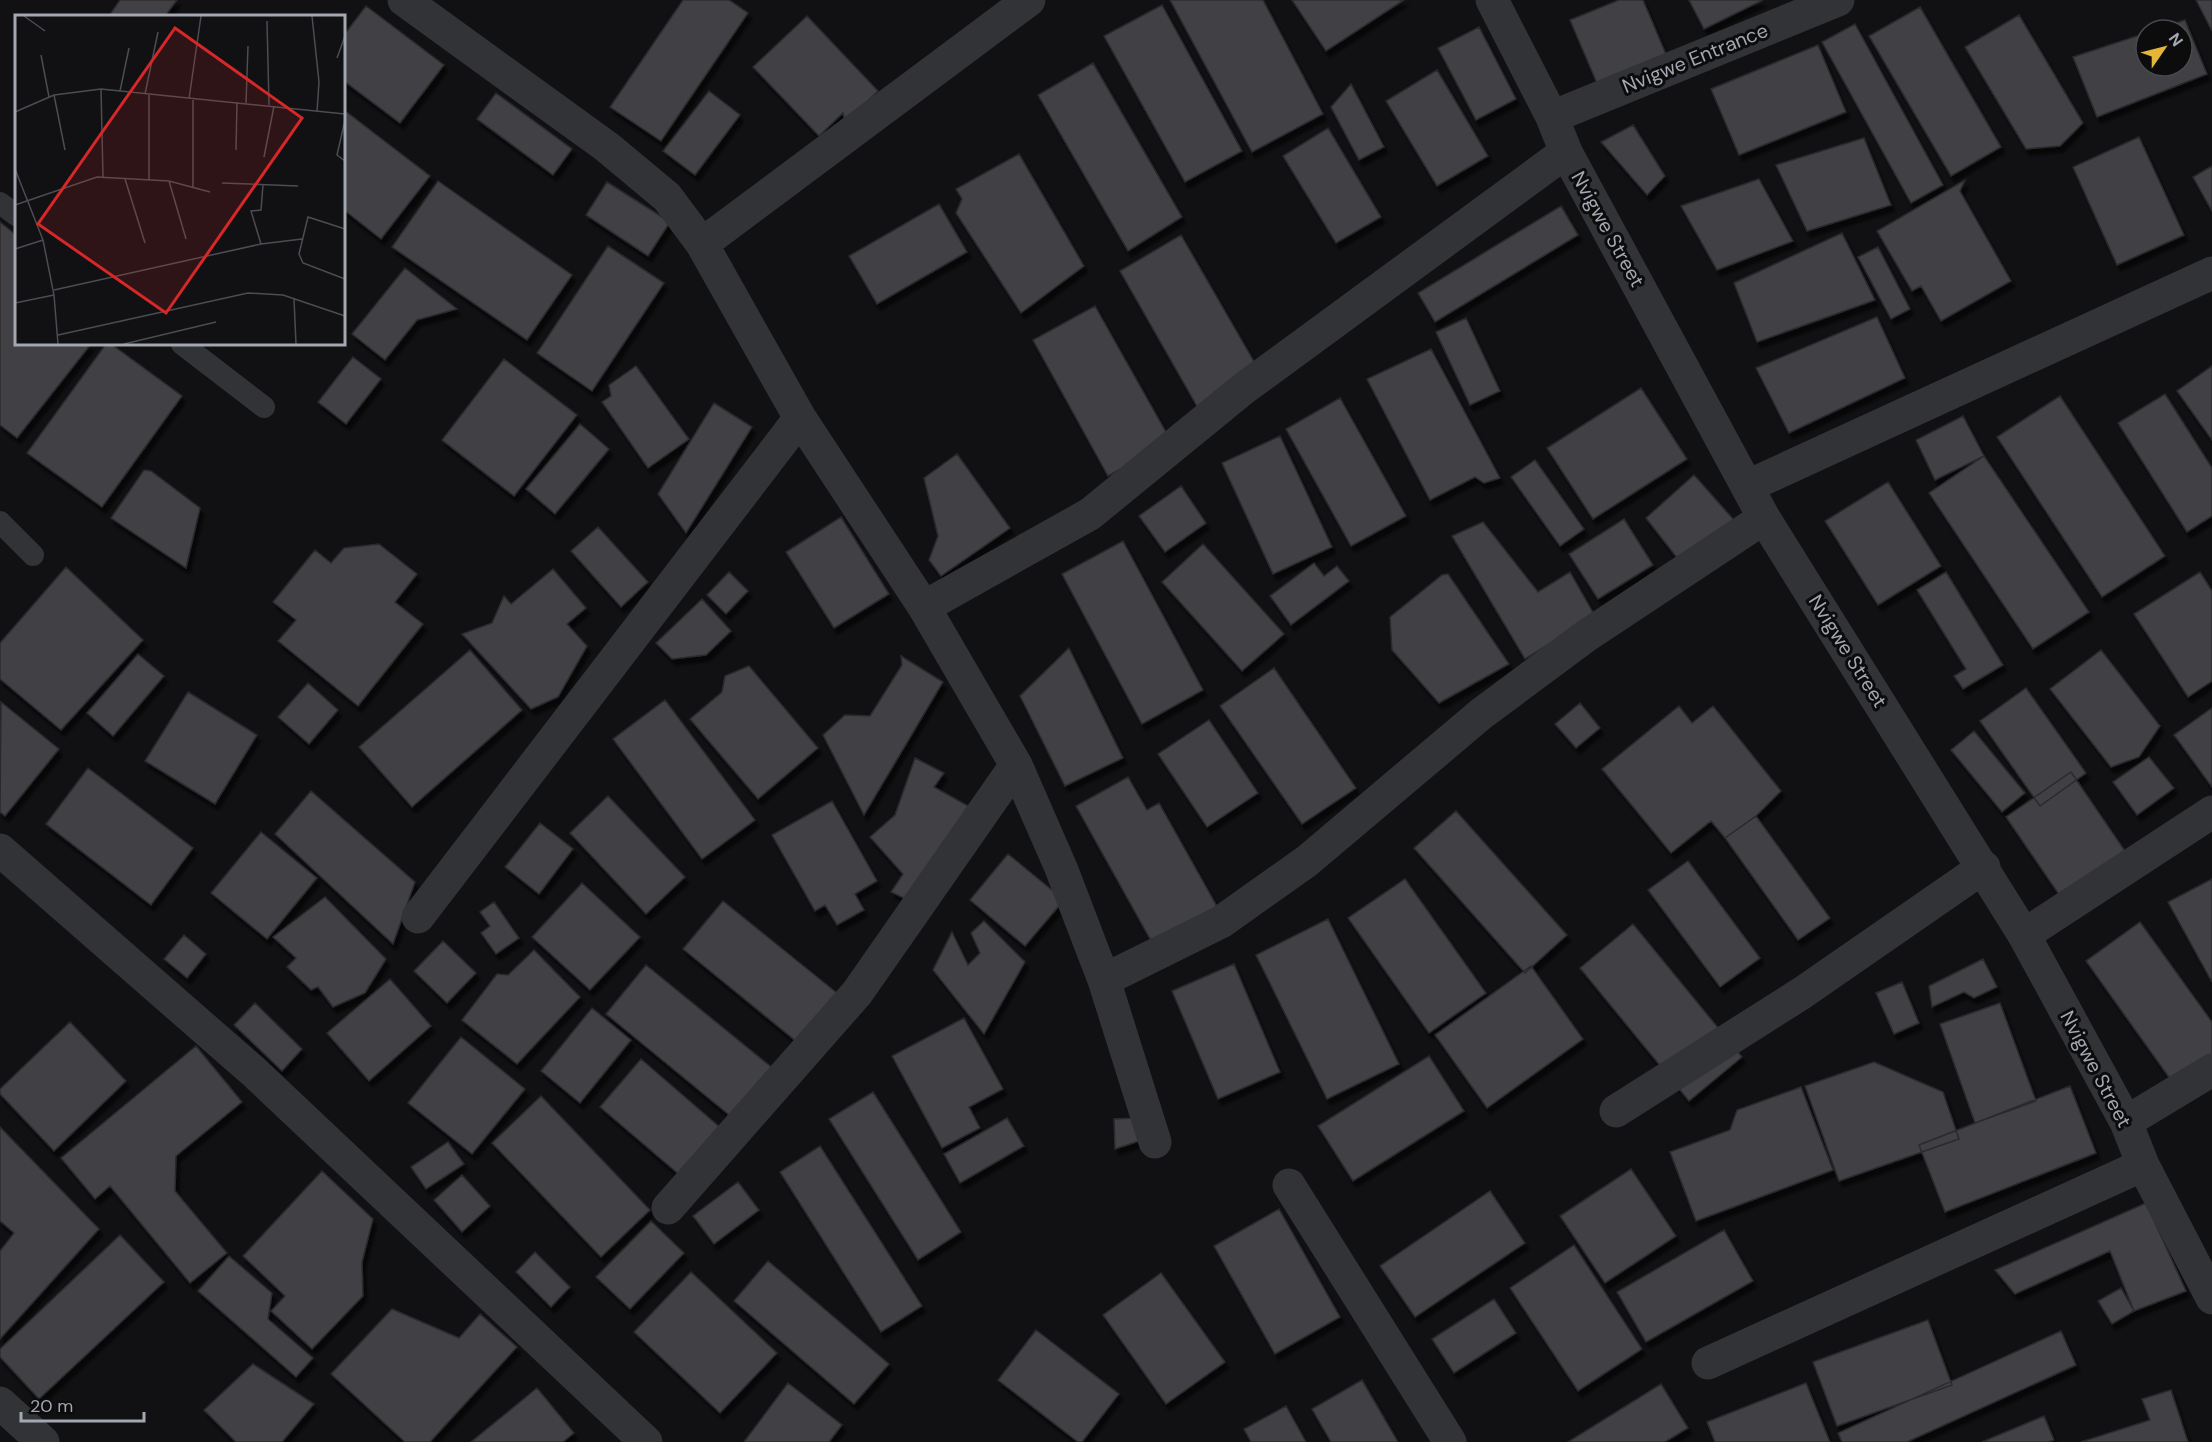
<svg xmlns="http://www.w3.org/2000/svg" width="2212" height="1442" font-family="'DM Sans',sans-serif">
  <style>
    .building { fill: #404145; stroke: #2b2b2e; stroke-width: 1.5; filter: url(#shadow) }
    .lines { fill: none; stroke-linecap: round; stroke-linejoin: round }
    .service { stroke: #323337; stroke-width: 22 }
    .minor { stroke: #323337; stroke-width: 33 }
    .labels { text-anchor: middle; stroke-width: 6; stroke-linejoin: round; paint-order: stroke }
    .street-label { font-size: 20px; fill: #a3a7b2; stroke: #0c0c0d }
    .inset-road { fill: none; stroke: #4b4d53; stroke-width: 1.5 }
    .view { fill: #d62828; fill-opacity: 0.15; stroke: #d62828; stroke-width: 3 }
    .inset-edge { fill: none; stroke: #a3a7b2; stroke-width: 3 }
  </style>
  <defs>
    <filter id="shadow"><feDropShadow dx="3.5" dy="6" stdDeviation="1.5" flood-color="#0009"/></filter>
  </defs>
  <rect width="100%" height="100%" fill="#111113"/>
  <path class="building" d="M120 0H177L165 16H109Z
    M683 0H729L748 13 661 141 610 107Z
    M1170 0H1263L1323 114 1252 152Z
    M1292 0H1404L1326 51Z
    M1619 0H1643L1668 59 1599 88 1570 20Z
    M1689 0H1763L1704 29Z
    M2196 0H2212V31Z
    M1162 5 1242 151 1185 182 1104 36Z
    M366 6 444 65 400 123 344 81V35Z
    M1920 7 2001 147 1951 176 1869 36Z
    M2019 15 2083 123 2060 146 2026 149 1965 47Z
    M807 16 878 91 845 123 843 113 819 136 753 67Z
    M2185 20 2207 74 2097 117 2073 57 2146 33V66H2182V30H2156Z
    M1855 24 1943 185 1911 203 1822 42Z
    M1479 27 1516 99 1476 120 1438 48Z
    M1818 45 1846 112 1739 155 1711 89Z
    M1093 63 1182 217 1128 251 1038 95Z
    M1437 70 1488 156 1437 186 1386 101Z
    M1351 84 1384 147 1359 160 1331 107Z
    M709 91 740 115 695 175 663 151Z
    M496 93 572 149 553 175 477 119Z
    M344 110 430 176 381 239 344 210Z
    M1633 125 1665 176 1647 195 1601 142Z
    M1328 128 1381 217 1336 243 1283 156Z
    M2139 137 2184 235 2117 265 2073 167Z
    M1864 138 1891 205 1807 231 1776 165Z
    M1019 154 1084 266 1021 313 956 213 962 199 956 189Z
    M2212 166V211L2193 177Z
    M1759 179 1793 241 1717 270 1681 206Z
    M1965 180 1960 191 2011 281 1941 321 1921 286 1912 291 1877 231Z
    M438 181 572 275 527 340 392 247Z
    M607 182 670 222 648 256 586 215Z
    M939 204 967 252 877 304 849 256Z
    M1561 206 1578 235 1435 322 1418 293Z
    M0 222 16 235V344H91L17 438 0 425Z
    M1842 233 1875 300 1757 342 1734 283Z
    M1181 235 1260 372 1198 408 1120 271Z
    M608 246 664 283 592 391 537 353Z
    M1878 247 1910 309 1891 319 1858 257Z
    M405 268 457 309 417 320 385 360 352 334Z
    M1095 306 1171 441 1108 476 1033 340Z
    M1877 317 1905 378 1789 433 1756 368Z
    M1466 318 1500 391 1470 405 1436 332Z
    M106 344H111L182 396 102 507 27 453Z
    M1431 349 1500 478 1484 483 1475 477 1430 500 1367 379Z
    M353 357 381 379 346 424 318 402Z
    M504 359 577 415 514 496 442 440Z
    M636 366 689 439 648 468 602 402 611 396 609 385Z
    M2212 366V440L2177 391Z
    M1641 388 1687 459 1593 519 1547 448Z
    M2165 394 2212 468V516L2187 532 2118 423Z
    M2060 396 2165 556 2102 597 1997 437Z
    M1340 398 1406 516 1351 546 1286 429Z
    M714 403 752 427 686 533 658 494Z
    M1963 416 1984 456 1935 480 1916 440Z
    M580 424 609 449 555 514 526 489Z
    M1280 436 1332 547 1273 574 1222 463Z
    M957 454 1010 528 941 576 929 560 938 536 924 478Z
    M1984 456 2089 612 2033 649 1929 493Z
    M1535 460 1584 529 1560 546 1511 477Z
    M144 470 151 471 200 508 186 568 111 518Z
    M1694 475 1734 520 1678 559 1646 518Z
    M1888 482 1941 566 1878 605 1825 521Z
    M1181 486 1206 523 1165 552 1139 516Z
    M841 517 889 594 834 628 786 552Z
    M1624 519 1653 565 1598 599 1569 554Z
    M1483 522 1538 592 1570 572 1595 616 1525 659 1452 536Z
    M598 527 648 582 621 607 571 551Z
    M1123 541 1203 690 1142 724 1062 574Z
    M379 544 417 574 395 602 423 624 358 706 278 641 296 620 273 602 315 550 331 563 344 548Z
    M1203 544 1284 634 1242 671 1162 582Z
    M1314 563 1324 576 1337 566 1349 581 1291 625 1270 596Z
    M66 567 143 640 61 730 0 679V643Z
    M553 569 586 608 567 624 587 646 558 697 531 709 462 634 492 623 504 596 511 604Z
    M729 572 748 591 726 614 707 595Z
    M1946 572 2003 665 1963 689 1954 676 1966 669 1917 590Z
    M2200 572 2212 591V681L2188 697 2134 614Z
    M1448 574 1509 664 1439 703 1392 650 1390 617 1442 575Z
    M702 599 731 631 706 655 672 659 656 643Z
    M1069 648 1123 758 1065 786 1020 696Z
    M470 650 522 710 412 807 359 747Z
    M2101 650 2160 726 2139 757 2111 767 2050 689Z
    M138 654 164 676 113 736 87 713Z
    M901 656 943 682 864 815 823 735 845 715 870 716 902 665Z
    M749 666 818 748 758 799 690 719 722 692 725 676Z
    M1274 668 1356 788 1302 824 1220 706Z
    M308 683 338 710 309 744 278 717Z
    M2026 688 2086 773 2040 806 1980 721Z
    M188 692 257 735 215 804 145 761Z
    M665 700 755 820 702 859 613 739Z
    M1 702 59 749 5 816 0 812Z
    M1580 703 1600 728 1576 748 1555 724Z
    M1679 706 1692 723 1713 706 1781 791 1756 816 1725 838 1711 821 1671 853 1602 769Z
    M2212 708V787L2174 735Z
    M1209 720 1258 793 1207 827 1158 754Z
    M1974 731 2025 793 2002 812 1951 750Z
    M2149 757 2174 788 2137 815 2113 782Z
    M915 758 944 773 934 787 970 807 910 901 891 892 903 874 870 837 895 815Z
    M88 768 193 848 151 905 46 824Z
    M2071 772 2125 851 2060 896 2006 817Z
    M1128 777 1147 810 1159 803 1219 910 1154 946 1076 806Z
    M311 791 415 882 393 944 275 834Z
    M608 796 685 877 646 914 570 833Z
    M832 801 877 881 855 894 864 910 837 925 825 905 815 911 772 835Z
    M1456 811 1567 935 1525 973 1414 848Z
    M1756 816 1830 918 1798 940 1725 838Z
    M540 823 573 849 539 894 505 867Z
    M261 832 317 878 267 939 211 893Z
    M1008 854 1064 900 1025 946 970 900Z
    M1688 861 1760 958 1720 987 1648 890Z
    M1405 879 1486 993 1429 1033 1348 918Z
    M2212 879V982L2168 902Z
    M582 883 640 937 590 990 532 937Z
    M325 897 386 959 365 993 333 1007 318 987 311 990 287 967 296 958 273 937Z
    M723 901 837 993 797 1042 683 949Z
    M494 902 519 938 496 954 481 933 490 926 480 912Z
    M1328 919 1399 1064 1327 1099 1256 955Z
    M984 921 1025 962 984 1034 933 970 952 932 968 965 980 953 971 933Z
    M2140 922 2212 1022V1055L2173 1083 2086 961Z
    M1633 924 1742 1057 1689 1101 1580 968Z
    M184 935 206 954 187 978 164 959Z
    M443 941 476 973 447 1003 414 971Z
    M534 950 580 997 517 1064 462 1020 497 974 508 975Z
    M1983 959 1997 987 1974 998 1964 992 1932 1007 1929 986Z
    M1234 964 1280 1072 1218 1099 1172 991Z
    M646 965 775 1070 734 1119 606 1014Z
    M1531 966 1583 1039 1487 1108 1435 1035Z
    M390 979 431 1026 369 1081 327 1033Z
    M1902 982 1919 1023 1894 1034 1876 993Z
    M255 1003 302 1049 282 1071 234 1025Z
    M2000 1003 2036 1101 1975 1123 1940 1024Z
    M592 1008 631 1040 580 1103 541 1071Z
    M964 1018 1003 1089 969 1107 980 1128 942 1148 892 1056Z
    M70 1022 126 1081 54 1151 0 1094V1089Z
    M461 1037 525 1089 472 1154 408 1103Z
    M196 1046 242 1102 176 1156 175 1191 227 1253 190 1283 110 1186 95 1199 61 1158Z
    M1429 1056 1464 1111 1353 1181 1318 1126Z
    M641 1059 722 1129 682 1177 600 1107Z
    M1874 1062 1943 1092 1959 1139 1839 1181 1805 1086Z
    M2070 1086 2096 1153 1945 1212 1919 1145Z
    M1801 1087 1833 1170 1696 1221 1670 1152 1730 1130 1737 1110Z
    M873 1092 961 1232 918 1260 829 1119Z
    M541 1096 650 1210 601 1257 492 1143Z
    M1007 1118 1024 1146 960 1183 944 1154Z
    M1135 1118 1142 1140 1115 1149 1114 1119Z
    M0 1127 99 1229 0 1339V1251L14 1233 0 1221Z
    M448 1142 464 1164 426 1189 411 1167Z
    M820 1146 922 1306 881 1332 780 1172Z
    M1631 1169 1676 1236 1605 1283 1560 1216Z
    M322 1171 373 1219 362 1262 363 1296 312 1349 271 1311 285 1296 243 1256Z
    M462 1175 490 1206 462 1232 434 1200Z
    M738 1182 759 1210 714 1244 693 1216Z
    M1490 1191 1525 1243 1415 1317 1380 1266Z
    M2146 1203 2186 1291 2134 1311 2110 1251 2015 1294 1995 1270Z
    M1279 1209 1340 1317 1275 1354 1214 1246Z
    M651 1221 684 1253 630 1309 596 1277Z
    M1724 1230 1753 1281 1646 1342 1617 1292Z
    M120 1235 164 1282 39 1399 0 1357V1349Z
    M1574 1245 1642 1349 1578 1391 1510 1288Z
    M535 1252 570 1287 551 1307 516 1272Z
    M229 1256 272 1293 268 1319 313 1358 296 1377 198 1291Z
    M768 1261 889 1364 854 1404 734 1301Z
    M691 1272 777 1353 720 1413 634 1332Z
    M1161 1273 1225 1362 1166 1404 1103 1315Z
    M2121 1288 2134 1311 2112 1324 2098 1301Z
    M1494 1299 1516 1333 1454 1373 1432 1339Z
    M392 1309 459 1338 480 1314 517 1347 430 1442H405L331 1374Z
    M1928 1320 1952 1385 1837 1426 1813 1362Z
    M1036 1330 1119 1394 1082 1442H1078L998 1380Z
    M2061 1331 2076 1365 1907 1442H1842L1838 1433Z
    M253 1364 314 1404 282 1442H236L204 1410Z
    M1362 1380 1398 1442H1331L1312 1409Z
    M788 1383 842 1425 829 1442H744Z
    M1806 1383 1830 1442H1715L1707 1422Z
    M1661 1384 1688 1428 1665 1442H1568Z
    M537 1388 574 1433 563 1442H471Z
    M2171 1390 2188 1442H2081L2150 1420 2142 1399Z
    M1286 1406 1306 1442H1251L1244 1429Z
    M2044 1416 2054 1440 2048 1442H1982Z"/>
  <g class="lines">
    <path class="service" d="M0 203 16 215
      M182 344 264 407
      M0 522 33 555"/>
    <path class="minor" d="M404 0 607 147 667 197 702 244 800 418 924 607 1016 765 1061 868 1104 980 1155 1142
      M1492 0 1552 117 1566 152 1764 518 2024 935 2126 1122 2143 1165 2212 1298
      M1552 117 1838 0
      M702 244 1029 0
      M1748 486 2212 273
      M924 607 1090 514 1243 389 1566 152
      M0 850 254 1072 646 1442
      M418 917 800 418
      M2024 935 2212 812
      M1104 980 1221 922 1307 861 1481 714 1586 636 1764 518
      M1616 1111 1802 993 1984 867
      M2126 1122 2212 1070
      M1289 1185 1450 1442
      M668 1208 857 993 1016 765
      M1708 1363 2143 1165
      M0 1403 43 1442"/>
  </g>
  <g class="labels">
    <g class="street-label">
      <text transform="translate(1695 58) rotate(-22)" y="7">Nvigwe Entrance</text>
      <text transform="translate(1608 229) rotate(61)" y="7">Nvigwe Street</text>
      <text transform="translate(1848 651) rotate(58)" y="7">Nvigwe Street</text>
      <text transform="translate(2096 1069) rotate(62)" y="7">Nvigwe Street</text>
    </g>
  </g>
  <g transform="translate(15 15)">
    <rect width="330" height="330" fill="#111113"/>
    <path class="inset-road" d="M9 1 30 16M297 1 304 67 302 97M252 6 254 90M26 40 34 82M322 43 330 21M86 74 88 162M105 76 114 33M130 79 143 17M39 80 50 135M134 80V165M174 84 186 1M231 88 233 31M0 97 39 80 86 74 330 99M330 105 322 140 330 146M221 135 222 87M249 142 259 91M0 154 28 225 39 280 43 329M110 164 130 228M154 166 171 224M207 168 283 171M178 172V85M0 190 82 162 154 166 195 177M330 214 293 202 284 239 288 248 330 264M246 229 236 196 246 195 248 170M0 234 28 225M39 275 246 229 287 224M279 284 281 329M0 288 39 280M43 320 233 278 268 280 330 301M109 329 201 307"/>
    <path class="view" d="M160 13 287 103 151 298 23 209Z"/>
    <rect width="330" height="330" class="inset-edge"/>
  </g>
  <g transform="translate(2164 48) rotate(55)"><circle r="28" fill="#0c0c0d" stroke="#484a4f" stroke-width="1.5"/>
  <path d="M0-4.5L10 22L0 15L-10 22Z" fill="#e5b537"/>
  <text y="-9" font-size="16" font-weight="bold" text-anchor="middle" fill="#a3a7b2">N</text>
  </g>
  <path d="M21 1412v9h123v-9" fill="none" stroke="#a3a7b2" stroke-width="3"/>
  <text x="30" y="1412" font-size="18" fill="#a3a7b2" stroke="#0c0c0d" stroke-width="4.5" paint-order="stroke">20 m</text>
</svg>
